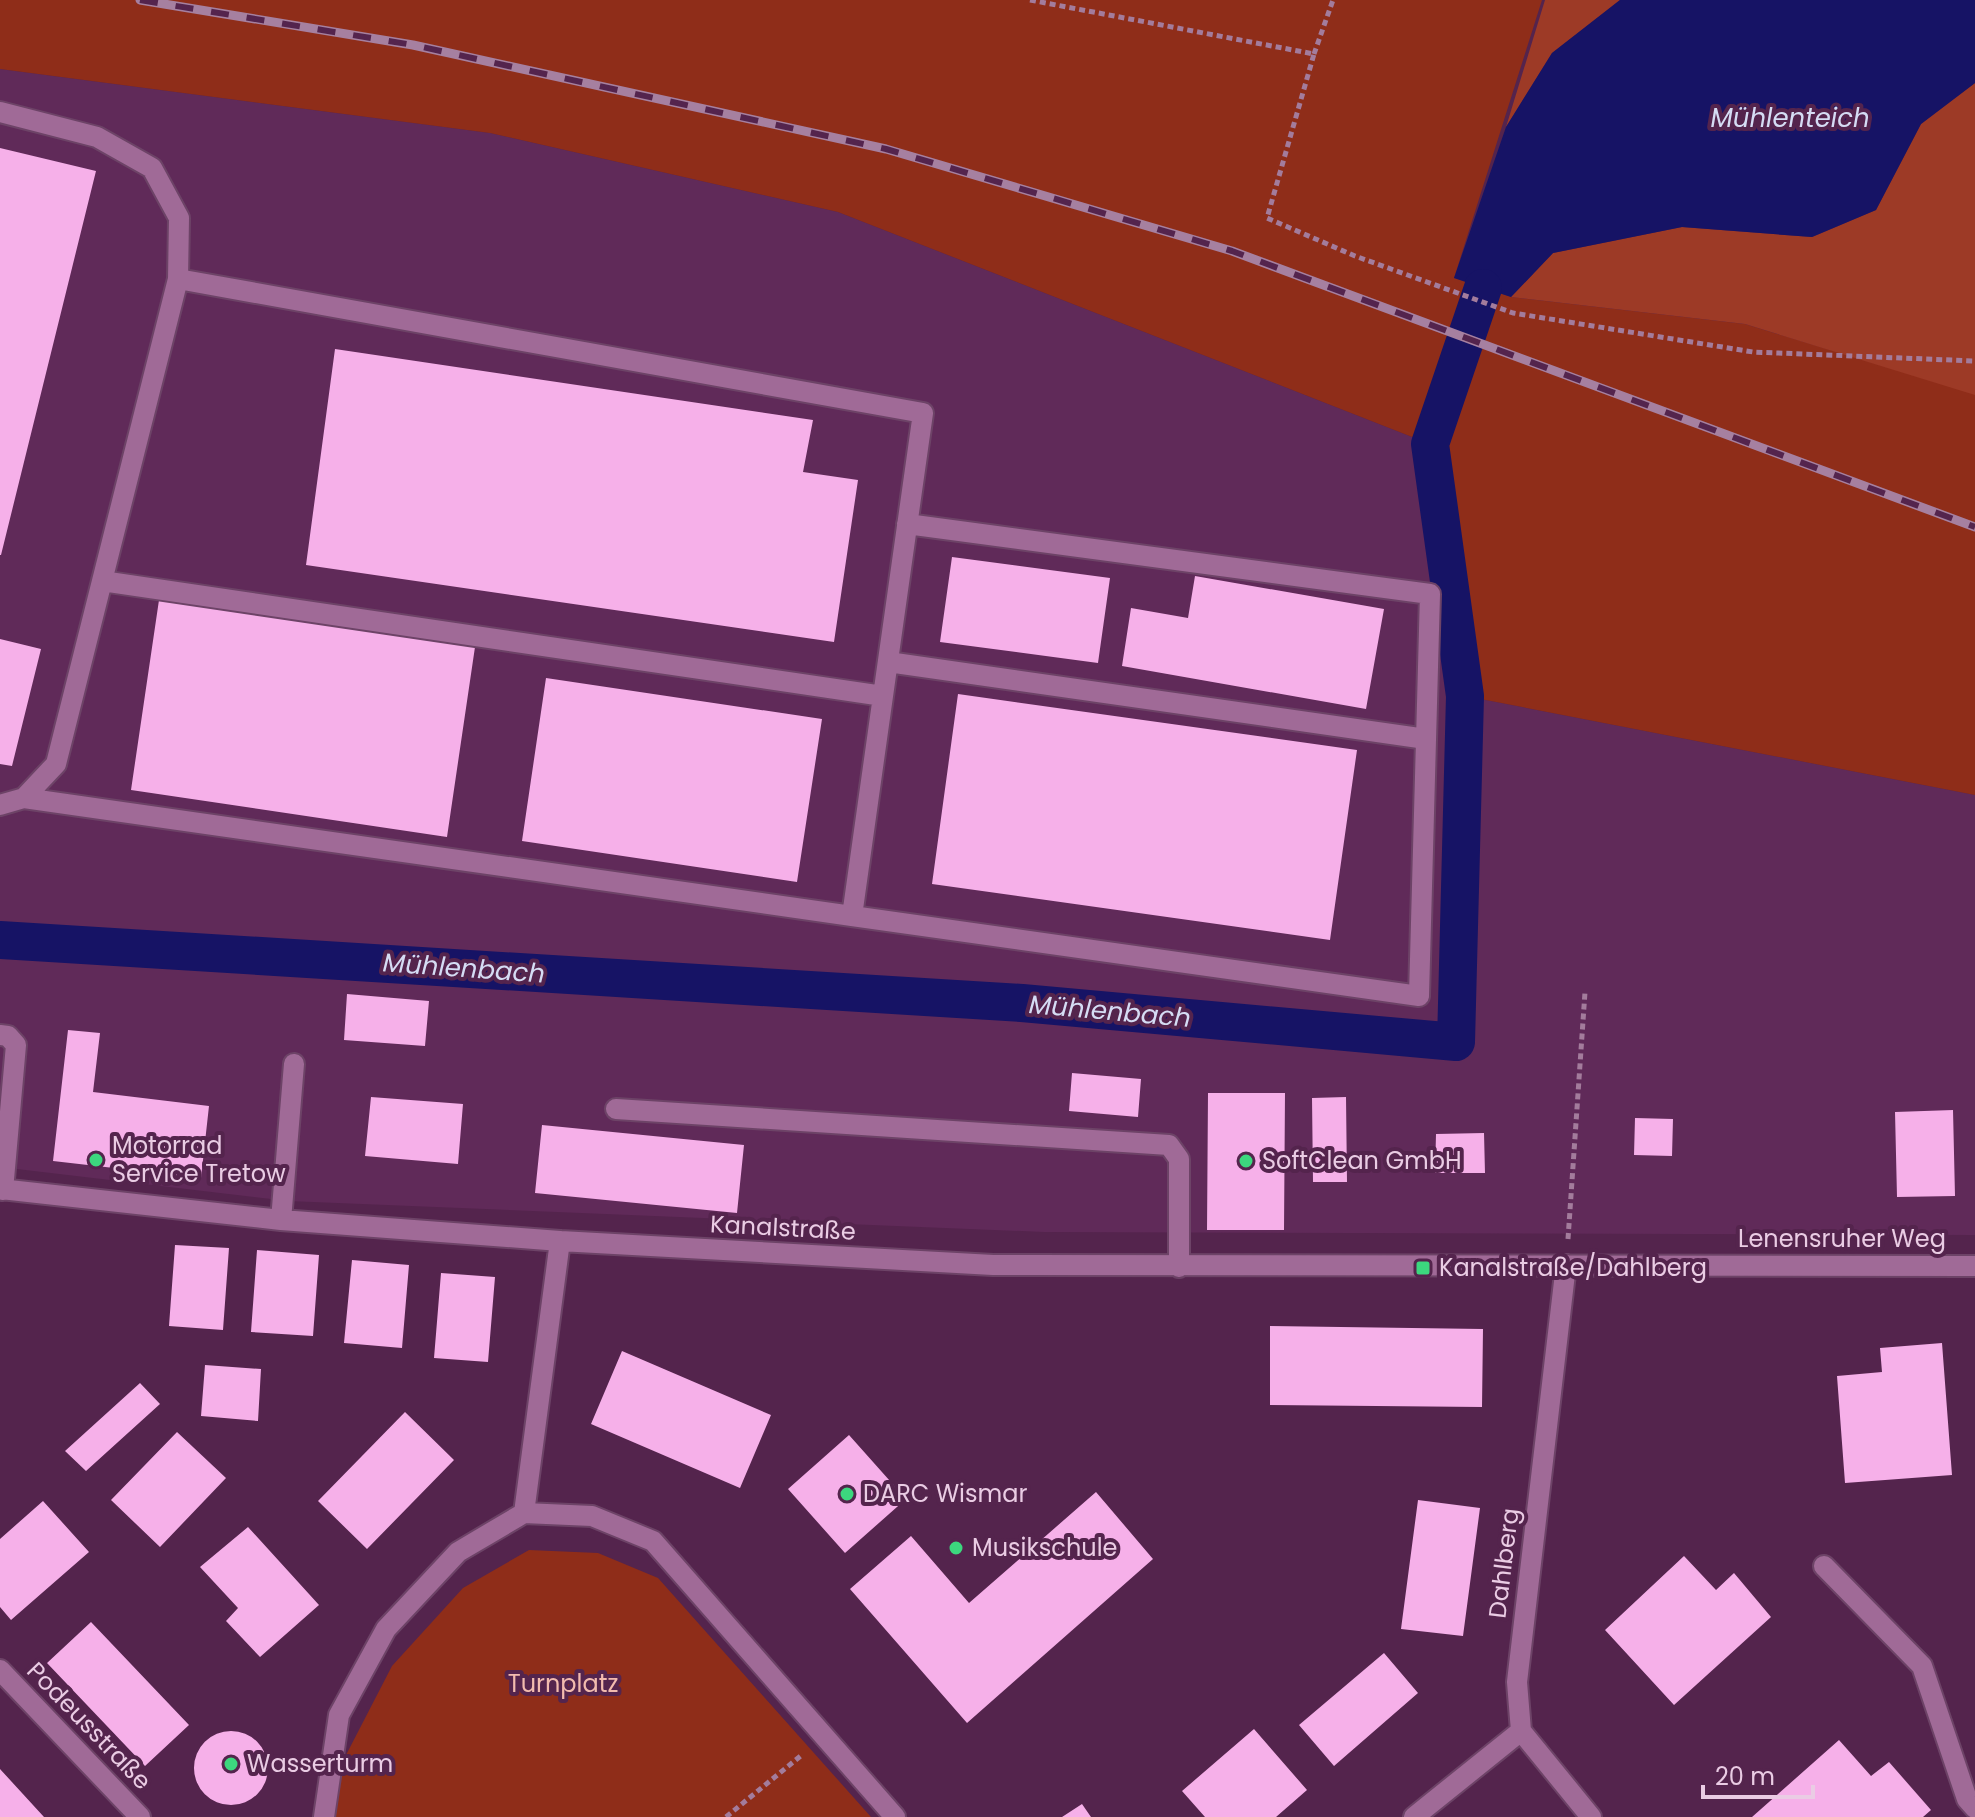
<svg xmlns="http://www.w3.org/2000/svg" width="1975" height="1817" font-family="Poppins,sans-serif">
  <style>
    .built { fill: #602a59 }
    .green { fill: #8f2d19 }
    .forest { fill: #9d3a26 }
    .water { fill: #161365 }
    .lines { fill: none; stroke-linecap: round; stroke-linejoin: round }
    .canal { stroke: #161365; stroke-width: 38 }
    .building { fill: #f6b0e9 }
    .minor-casing { stroke: #6d4367; stroke-width: 24 }
    .path { stroke: #a37c9c; stroke-width: 5; stroke-dasharray: 6 4; stroke-linecap: butt }
    .minor { stroke: #a06a97; stroke-width: 20 }
    .rail-casing { stroke: #a680a0; stroke-width: 9 }
    .rail { stroke: #54244d; stroke-width: 6; stroke-dasharray: 18; stroke-linecap: butt }
    .poi-dot { fill: #3cd77e; stroke: #54244d; stroke-width: 3 }
    .labels { text-anchor: middle; stroke-width: 8; stroke-linejoin: round; paint-order: stroke }
    .poi-label { font-size: 24px; fill: #eacce4; stroke: #54244d; text-anchor: start }
    .street-label { font-size: 24px; fill: #eacce4; stroke: #54244d }
    .park-label { font-size: 24px; fill: #f2bbae; stroke: #54244d }
    .water-label { font-size: 26px; font-style: italic; fill: #d5dcf4; stroke: #54244d }
  </style>
  <rect width="100%" height="100%" fill="#54244d"/>
  <path class="built" d="M0 69 490 133 838 212 1430 444 1465 696 1975 795V1235L1044 1232 288 1201 0 1167Z"/>
  <path class="green" d="M0 0H1542L1454 278 1511 297 1745 324 1975 394V795L1465 696 1430 444 838 212 490 133 0 69Z
    M529 1550 598 1553 658 1578 871 1817H314L392 1666 463 1588Z"/>
  <path class="forest" d="M1545 0H1620L1552 53 1506 127Z
    M1975 83V395L1745 324 1511 297 1553 253 1682 227 1812 237 1876 210 1921 124Z"/>
  <path class="water" d="M1620 0H1975V83L1921 124 1876 210 1812 237 1682 227 1553 253 1511 297 1454 278 1506 127 1552 53Z"/>
  <g class="lines">
    <path class="canal" d="M0 940 1022 1003 1456 1042 1465 696 1430 444 1483 288"/>
  </g>
  <path class="building" d="M0 148 96 171 1 555H0Z
    M335 349 813 420 803 472 858 480 834 642 306 565Z
    M952 557 1110 578 1098 663 940 642Z
    M1195 576 1384 609 1366 709 1122 666 1131 608 1188 618Z
    M159 600 475 647 447 837 131 790Z
    M0 639 41 649 12 766 0 764Z
    M546 678 822 719 797 882 522 841Z
    M958 694 1357 750 1330 940 932 884Z
    M347 994 429 1001 425 1046 344 1040Z
    M68 1030 100 1033 93 1092 209 1106 201 1178 53 1161Z
    M1072 1073 1141 1079 1138 1117 1069 1111Z
    M1208 1093H1285L1284 1230H1207Z
    M371 1097 463 1104 458 1164 365 1156Z
    M1346 1097 1347 1182H1313L1312 1098Z
    M1953 1110 1955 1196 1897 1197 1895 1112Z
    M1635 1118 1673 1119 1672 1156 1634 1155Z
    M542 1125 744 1145 737 1213 535 1193Z
    M1484 1133 1485 1173H1435L1436 1134Z
    M175 1245 229 1248 223 1330 169 1326Z
    M257 1250 319 1255 313 1336 251 1332Z
    M352 1260 409 1265 402 1348 344 1343Z
    M441 1273 495 1277 488 1362 434 1358Z
    M1270 1326 1483 1329 1482 1407 1270 1405Z
    M1942 1343 1952 1475 1845 1483 1837 1376 1882 1372 1880 1348Z
    M622 1351 771 1415 740 1488 591 1424Z
    M205 1365 261 1369 258 1421 201 1416Z
    M140 1383 160 1404 86 1471 65 1451Z
    M405 1412 454 1460 367 1549 318 1501Z
    M177 1432 226 1478 160 1547 111 1500Z
    M849 1435 906 1499 845 1553 788 1489Z
    M1096 1492 1153 1559 967 1723 850 1589 911 1536 969 1603Z
    M1418 1500 1480 1508 1463 1636 1401 1629Z
    M43 1501 89 1552 11 1620 0 1607V1539Z
    M248 1527 319 1605 260 1657 226 1621 238 1608 200 1567Z
    M1684 1556 1716 1590 1734 1573 1771 1617 1674 1705 1605 1630Z
    M91 1622 189 1725 145 1766 47 1663Z
    M1384 1653 1418 1693 1334 1766 1299 1725Z
    M1254 1729 1307 1790 1276 1817H1205L1182 1791Z
    M194 1768a37 37 0 1 1 74 0a37 37 0 1 1-74 0Z
    M1839 1740 1871 1776 1889 1762 1931 1810 1923 1817H1752Z
    M0 1769 44 1817H0Z
    M1082 1804 1091 1817H1062Z"/>
  <g class="lines">
    <g class="minor-casing">
      <path id="minor" d="M0 112 97 137 152 168 179 218 178 279 56 764 24 798 0 805
        M102 581 883 696 923 413 178 279
        M888 662 1426 739
        M883 696 852 916 1419 996 1430 594 907 524
        M24 798 852 916
        M0 1035 8 1036 16 1045 3 1190
        M616 1109 1169 1145 1179 1159V1267
        M0 1189 281 1220 560 1241 993 1265 1975 1266
        M281 1220 294 1064
        M524 1513 560 1241
        M1824 1566 1922 1666 1967 1799 1975 1808
        M0 1670 140 1817
        M1521 1731 1591 1817
        M324 1817 339 1715 386 1629 458 1552 524 1513 592 1516 653 1541 895 1817
        M1414 1817 1521 1731 1517 1682 1566 1265"/>
    </g>
    <path class="path" d="M1030 0 1314 54 1267 218 1355 256 1513 313 1753 352 1975 361
      M1314 54 1333 0
      M1568 1239 1585 992
      M726 1817 803 1754"/>
    <use href="#minor" class="minor"/>
    <g class="rail-casing">
      <path id="rail" d="M140 0 413 45 886 149 1232 251 1975 527"/>
    </g>
    <use href="#rail" class="rail"/>
  </g>
  <g class="poi-dot">
    <circle cx="96" cy="1160" r="8"/>
    <circle cx="1246" cy="1161" r="8"/>
    <rect x="1415" y="1260" width="16" height="16" rx="4"/>
    <circle cx="847" cy="1494" r="8"/>
    <circle cx="956" cy="1548" r="8"/>
    <circle cx="231" cy="1764" r="8"/>
  </g>
  <g class="labels">
    <g class="poi-label">
      <text x="112" y="1154">Motorrad<tspan x="112" dy="28">Service Tretow</tspan></text>
      <text x="1262" y="1169">SoftClean GmbH</text>
      <text x="1439" y="1276">Kanalstraße/Dahlberg</text>
      <text x="863" y="1502">DARC Wismar</text>
      <text x="972" y="1556">Musikschule</text>
      <text x="247" y="1772">Wasserturm</text>
    </g>
    <g class="street-label">
      <text transform="translate(783 1228) rotate(3)" y="8">Kanalstraße</text>
      <text x="1842" y="1247">Lenensruher Weg</text>
      <text transform="translate(1504 1563) rotate(-83)" y="8">Dahlberg</text>
      <text transform="translate(89 1726) rotate(46)" y="8">Podeusstraße</text>
    </g>
    <g class="park-label">
      <text x="563" y="1692">Turnplatz</text>
    </g>
    <g class="water-label">
      <text x="1790" y="127">Mühlenteich</text>
      <text transform="translate(464 968) rotate(4)" y="9">Mühlenbach</text>
      <text transform="translate(1110 1011) rotate(5)" y="9">Mühlenbach</text>
    </g>
  </g>
  <path d="M1703 1785v12h110v-12" fill="none" stroke="#eacce4" stroke-width="4"/>
  <text x="1715" y="1785" font-size="24" fill="#eacce4" stroke="#54244d" stroke-width="6" paint-order="stroke">20 m</text>
</svg>
